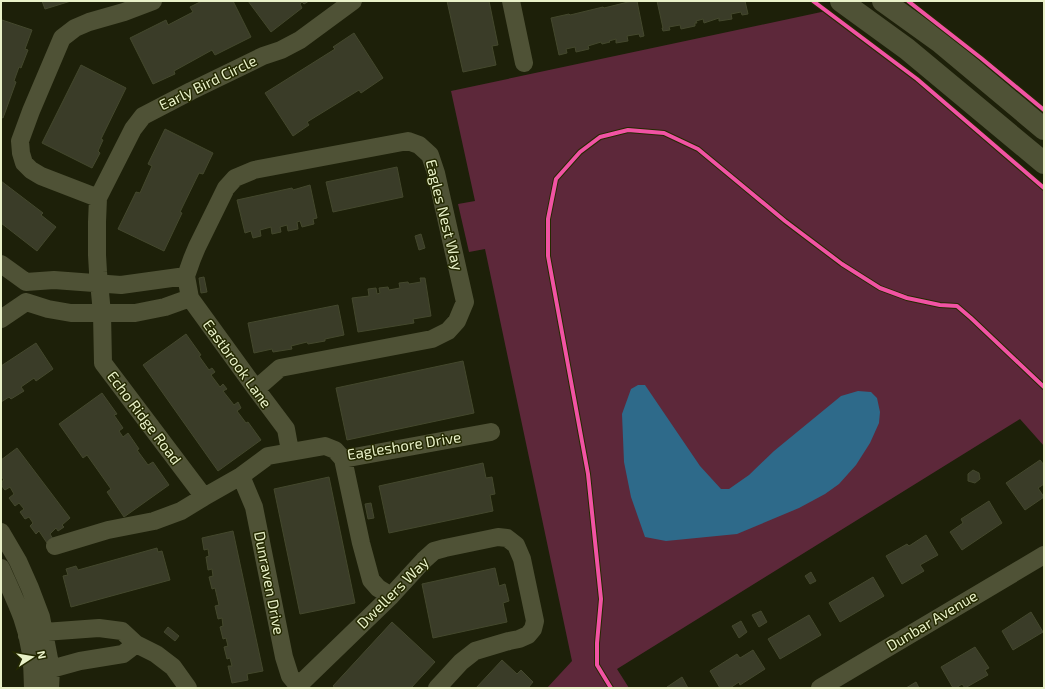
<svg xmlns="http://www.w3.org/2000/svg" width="1045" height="689" font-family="'Exo 2',sans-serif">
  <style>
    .green { fill: #5d283a }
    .water { fill: #2e6a8a }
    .building { fill: #3a3c28; stroke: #44482d }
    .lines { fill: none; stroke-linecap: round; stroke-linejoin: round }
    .street { stroke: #4f5236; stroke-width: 18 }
    .secondary { stroke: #4f5236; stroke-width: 22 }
    .cycleway-casing { stroke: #242900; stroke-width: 6 }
    .cycleway { stroke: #f153a3; stroke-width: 4 }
    .labels { text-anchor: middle; stroke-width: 3; stroke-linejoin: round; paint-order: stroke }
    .street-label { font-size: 15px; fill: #e9f1c9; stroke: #242900 }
  </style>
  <rect width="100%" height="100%" fill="#1d2009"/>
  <path class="green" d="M826 11C901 67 974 124 1044 185V446L1020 419 617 669 629 688H547L572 661 485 249 469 252 458 204 475 201 451 91Z"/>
  <path class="water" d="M638 385H645L700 466 721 489H729L749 475 774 451 841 396 858 391 871 392 877 398 880 412 879 423 870 443 856 465 839 484 825 494 799 508 737 534 666 541 645 537 631 497 624 462 622 414 631 389Z"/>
  <path class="building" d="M42 1H71L45 9Z
    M202 1H233L251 37 215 55 212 50 174 71 175 74 153 84 130 38 166 20 168 25 193 12 190 7Z
    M248 1H309L304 4 302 2 300 4 302 8 271 32Z
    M447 1H489L498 45 492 46 496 65 463 72Z
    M632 1H637L644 36 640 37 639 34 627 36 628 41 616 43V39L609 41 610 42 602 44 601 42 588 46 589 49 576 52 575 47 566 49 567 53 559 55 551 18 569 14 570 15 603 7 604 8Z
    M657 1H745L748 14 742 15 741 12 731 14 732 19 719 21V18L704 23 703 19 696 21 697 23H695V26L681 29 680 25 669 27 670 30 663 31 662 28H663Z
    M2 20 32 30 25 49 28 50 21 68 19 67 14 81 16 82 3 118 1 117V22Z
    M354 33 383 78 361 93 359 90 307 122 309 125 293 136 265 93 335 49 333 47Z
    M81 65 126 88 101 139 103 140 98 151 100 153 92 168 42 143Z
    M165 129 213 153 203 174 199 173 181 210 180 212 182 213 164 251 118 229 136 192 140 193 152 166 148 164Z
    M397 167 403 197 333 212 326 182Z
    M1 181 43 213 41 215 56 227 37 251 1 223Z
    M310 185 317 218 313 219 314 224 302 227 300 221 297 222 298 229 288 231 287 225 280 227 281 232 272 234 271 227 260 230 261 236 253 238 251 231 245 233 237 200 292 188 293 190Z
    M421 234 425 248 419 250 415 236Z
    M204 277 207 292 201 293 199 278Z
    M420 278H425L431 316 413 319 414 323 358 332 352 298 369 296 368 289 376 288 377 294 380 293 379 288 388 287 389 290 400 288 399 283 408 282 409 284 421 282Z
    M338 305 344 335 325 339V341L308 344 307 342 291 346 292 349 273 352 272 349 254 353 248 323Z
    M186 334 201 355 199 356 209 370 212 368 215 372 211 375 220 387 223 384 227 389 223 391 234 405 238 402 241 408 237 411 246 423 248 422 261 440 218 471 143 365Z
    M36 343 53 369 36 381 34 378 21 387 24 391 11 399 9 397 1 402V366Z
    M463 361 474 413 347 440 336 388Z
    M102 393 117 414 114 415 123 428 119 431 123 437 128 433 139 449 137 450 148 465 153 462 169 485 124 517 107 492 111 489 87 455 83 458 59 424Z
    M17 448 70 518 62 525 64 527 58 531 56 528 50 534 53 539 47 543 39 531 36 534 30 526 33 523 29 517 25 519 20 512 24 509 19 503 15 506 9 498 14 494 10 487 5 490 1 485V482L4 480 1 476V460Z
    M1040 460 1044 465V484L1038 488 1044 497 1025 510 1006 483Z
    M483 463 486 478 492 477 495 494 490 495 493 511 389 533 379 486Z
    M973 470 979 473 980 479 975 483 968 481V474Z
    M329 477 355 603 300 614 274 489Z
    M989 501 1002 523 962 550 950 532 963 523 961 519Z
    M371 503 374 518 368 519 365 504Z
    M233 531 263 671 247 674 248 680 232 683 228 666H232L230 658 227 659 224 647 228 646 226 638 223 639 220 627 223 626 222 618 218 619 215 606 219 605 215 588 212 589 209 577 213 576 212 569 208 570 206 557 209 556 208 549 204 550 202 538Z
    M926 535 938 555 920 565 924 571 902 584 886 556 907 544 909 546Z
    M157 548 158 552 162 551 170 580 71 607 63 576 68 575 66 569 76 566 78 570Z
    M495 568 499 586 505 584 509 601 503 603 507 622 433 638 422 584Z
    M811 572 816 581 810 584 805 576Z
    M873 577 884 596 840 622 829 603Z
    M761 611 767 622 759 627 752 615Z
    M1031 612 1043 632 1013 650 1002 631Z
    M809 615 821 635 780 659 768 639Z
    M741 621 747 632 739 638 732 626Z
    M392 622 435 662 411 688H336L333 686Z
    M168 627 179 636 175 641 164 632Z
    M975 647 989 668 985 670 988 675 965 688 962 684 956 688H953L941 667Z
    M753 650 765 669 740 685 739 682 730 688H720L710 671 737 654 740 658Z
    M502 660 517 674 521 670 533 682 528 688H476Z
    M682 677 688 688H666L667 687Z
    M916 682 919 688H906Z"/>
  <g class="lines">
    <path class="street" d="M153 1 124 12 89 22 75 28 62 38 31 111 20 141 21 153 24 163 31 170 41 176 98 198 97 222V255L98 272 102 313 103 363 204 497
      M511 1 524 63
      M98 198 133 129 143 116 191 91 263 56 281 50 300 40 353 1
      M1 264 26 282 54 280 121 285 186 276
      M26 302 48 309 71 313H135L165 307 190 298
      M1 319 26 302
      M256 389 280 368 432 339 448 331 457 321 465 302 436 173 430 155 419 145 408 141 254 170 235 178 226 188 197 247 192 259 186 276 190 298 256 389 286 429 290 451
      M343 459 361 543 371 580 378 588 391 596
      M241 476 254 507 284 657 290 676 300 688
      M1 532 18 561 30 588 41 617 51 669 50 688
      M55 546 108 530 154 521 181 511 204 497 241 476 268 456 325 446 335 450 343 459 491 432
      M1 568C8 584 16 601 22 617 30 639 33 665 33 688
      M27 636 44 632 99 628 122 631 136 644 156 654 173 667 188 688
      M40 671 51 669 80 661 123 654 136 644
      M298 686 391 596 424 560 434 551 445 548 498 537 507 538 516 545 522 559 535 621 533 629 528 635 519 639 509 641 475 651 461 662 437 688
      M820 688 1044 555"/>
    <path class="secondary" d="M841 1 907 49 1044 163
      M883 1 940 42 1044 129"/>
    <g class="cycleway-casing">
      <path id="cycleway" d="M813 1 917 79 1044 188
        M908 1 981 58 1044 110
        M611 688 597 665V643L601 599 588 474 548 256V219L556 179 580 152 600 137 628 130 664 133 698 149 785 221 842 264 880 288 907 298 940 305 957 306 971 318 1044 387"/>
    </g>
    <use href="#cycleway" class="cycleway"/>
  </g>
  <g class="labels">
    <g class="street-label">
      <text transform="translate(208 83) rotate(-26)" y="5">Early Bird Circle</text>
      <text transform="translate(444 215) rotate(76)" y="5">Eagles Nest Way</text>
      <text transform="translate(237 364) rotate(54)" y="5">Eastbrook Lane</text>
      <text transform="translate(144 418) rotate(53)" y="5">Echo Ridge Road</text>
      <text transform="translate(404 446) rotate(-9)" y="5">Eagleshore Drive</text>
      <text transform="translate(269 583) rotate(79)" y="5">Dunraven Drive</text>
      <text transform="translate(393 593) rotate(-45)" y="5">Dwellers Way</text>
      <text transform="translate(932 621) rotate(-31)" y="5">Dunbar Avenue</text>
    </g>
  </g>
  <rect width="1045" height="689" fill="none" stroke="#e9f1c9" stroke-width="4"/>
  <g transform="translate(32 657) rotate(78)" stroke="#242900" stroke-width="3" paint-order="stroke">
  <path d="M0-3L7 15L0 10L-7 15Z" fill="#e9f1c9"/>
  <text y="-6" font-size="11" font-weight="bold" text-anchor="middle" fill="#e9f1c9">N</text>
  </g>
</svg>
